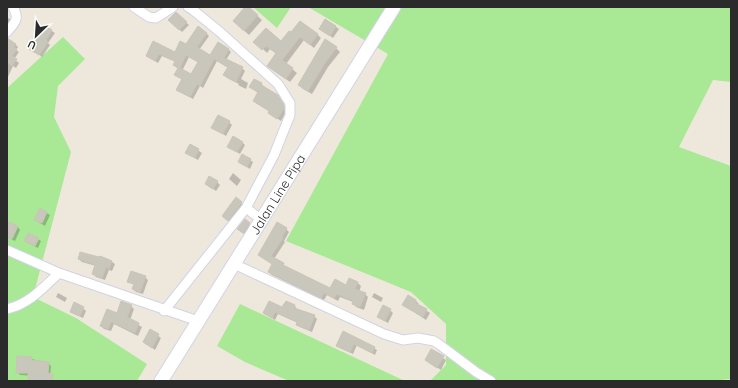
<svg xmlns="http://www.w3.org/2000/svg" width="738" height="388" font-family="Quicksand,sans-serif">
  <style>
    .green { fill: #a9e995 }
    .shadow { fill: #0003; fill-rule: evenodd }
    .building { fill: #c9c6bb; stroke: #cac5b6; fill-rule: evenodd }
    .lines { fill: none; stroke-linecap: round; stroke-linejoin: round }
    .street-casing { stroke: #d1d3e5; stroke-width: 11 }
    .secondary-casing { stroke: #d1d3e5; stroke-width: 15 }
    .street { stroke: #fff; stroke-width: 9 }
    .secondary { stroke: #fff; stroke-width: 13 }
    .labels { text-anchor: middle; stroke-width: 4; stroke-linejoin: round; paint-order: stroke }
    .street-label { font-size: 13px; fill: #2b2b2b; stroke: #fff }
  </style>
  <rect width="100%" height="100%" fill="#eee8dc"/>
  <path class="green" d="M253 7H291L277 28Z
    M308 7H731V82L713 80 679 147 731 166V379L710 381H430L446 365V324L411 292 286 241 388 54Z
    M63 37 85 59 58 86 54 117 71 152 33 297 76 318 147 364 137 381H7V88Z
    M240 304 405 381H289L245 362 217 346Z"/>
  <path class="shadow" d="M247 7 262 20 249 35 239 26Z
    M176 13 189 25 182 32 170 20Z
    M7 17 12 21 7 27Z
    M326 20 339 29 333 38 323 31Z
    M44 26 55 33 48 43 50 45 42 57 34 51Z
    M289 32 317 34 321 38 314 48 304 40 286 64 297 73 290 82 268 66 277 54 270 49 267 53 259 45 281 43Z
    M206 33 209 36 199 50 211 56 228 49 231 52 226 60 242 68 245 71 241 79 248 83 246 89 238 85 239 84 227 78 225 75 228 68 217 61 203 88 200 86 193 99 177 90 182 79 176 75 179 69 174 65 176 62 162 56 158 63 147 56 154 43 175 53ZM189 57 198 62 192 75 182 71Z
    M7 44H15L18 47 16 50 19 52 14 59 19 63 16 68 13 66 7 79Z
    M336 48 340 52 328 67 312 94 303 89 299 85Z
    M261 84 277 96 286 108 285 114 281 121 272 115 270 111 254 101 258 93 250 87Z
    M229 122 232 125 226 136 213 128Z
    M242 142 245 145 240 154 228 147Z
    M190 145 202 153 198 160 186 153Z
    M250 160 253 162 250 169 239 162Z
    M233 173 241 180 237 186 229 179Z
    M217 182 220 185 216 191 209 186Z
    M236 199 245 206 231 223 226 219Z
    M40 209 50 215 45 226 35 220Z
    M249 224 252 227 246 235 241 232Z
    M18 227 20 230 15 241 7 237V229Z
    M286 229 289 232 284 241 285 242 274 259 286 267 330 289 346 287 350 279 358 283 361 286 359 292 365 294 368 297 364 310 356 307 353 302 340 297 338 301 327 295 324 300 272 275 269 272 273 264 259 255Z
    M38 239 41 241 38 248 28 243 26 241Z
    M100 257 112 262 115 264 112 271 109 270 105 280 96 277 93 274 96 266 82 262 79 259H99Z
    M145 277 148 280 143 294 136 292 133 289 135 285 129 281Z
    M58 293 67 298 65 302 56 297Z
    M374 293 383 298 381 302 372 297Z
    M408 297 416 301 419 304 418 305 430 313 426 320 404 305Z
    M131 306 134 309 130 320 142 327 138 336 114 324 111 331 104 329 101 326Z
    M295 306 297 310 314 316 317 319 312 332 300 327 297 325 298 323 278 314 275 320 264 313Z
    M83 308 86 311 83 318 74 314 71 311Z
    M390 310 393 313 388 323 378 317Z
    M150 330 161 338 155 350 144 342Z
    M343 332 374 348 377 350 375 355 357 345 353 354 340 348 337 346Z
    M432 351 446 360 441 370 426 360Z
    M31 358 32 366V359L48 363 51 366 50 377 20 375 17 372Z"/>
  <path class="building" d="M245 7H249L258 15 244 31 233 21Z
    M176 12 187 22 179 30 168 20Z
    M325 19 336 26 330 36 319 29Z
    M300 21 318 34 310 45 300 37 282 60 293 68 286 79 267 66 276 53 266 46 262 50 253 42 266 28 281 41 289 31 291 32Z
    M44 25 52 30 46 40 48 42 39 55 29 49 40 33 39 32Z
    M198 26 207 33 197 47 210 55 218 42 229 49 224 58 243 67 236 82 223 75 228 67 214 59 200 86 197 84 190 97 176 90 182 79 174 75 178 68 173 65 175 61 159 54 155 61 146 56 153 41 175 52 180 41 186 44ZM186 55 198 62 191 74 180 68Z
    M7 38 16 44 14 47 17 49 12 56 17 59 12 66 7 62Z
    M325 39 337 47 325 63 308 91 298 85Z
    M254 79 262 83 261 85 278 95 284 105V109L277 119 268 113 269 111 253 101 258 92 249 87Z
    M218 115 230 121 223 134 211 128Z
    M233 136 243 142 237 152 227 147Z
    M190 144 199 149 195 158 185 153Z
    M242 154 251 159 247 167 238 162Z
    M209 176 218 181 213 189 205 184Z
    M236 197 242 202 228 221 222 216Z
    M40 208 47 212 42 223 34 220Z
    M245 219 250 223 243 233 237 229Z
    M9 222 18 226 12 239 7 237V226Z
    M277 222 287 228 282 237 283 238 271 256 284 263 283 265 330 288 335 279 346 285 349 278 358 282 355 289 366 293 360 307 352 304 353 301 337 294 334 298 324 293 321 298 268 272 272 264 258 255Z
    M28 233 39 238 35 246 24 241Z
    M80 252 99 257 100 256 112 261 109 269 106 267 102 278 92 274 95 265 78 259Z
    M131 271 146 276 140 292 132 289 134 284 127 282Z
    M408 295 416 300 415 303 427 309 423 317 402 305Z
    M121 301 132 305 127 317 139 323 135 333 111 322 108 329 100 326 107 309 117 313Z
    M269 301 282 307 286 301 295 305 294 308 315 315 309 330 296 325 297 322 275 312 272 318 263 313Z
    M74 302 84 307 80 316 70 312Z
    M383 305 391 309 385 321 377 317Z
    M150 329 159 334 152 348 143 342Z
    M343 331 375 347 372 353 354 344 350 352 336 346Z
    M431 349 444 356 437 368 425 360Z
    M17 356 32 357 31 360 49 362 48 373 53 374 52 381H28V373H16Z"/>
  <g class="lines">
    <g class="street-casing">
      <path id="street" d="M134 7 149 17 156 18 173 7
        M188 7 193 10 220 32 278 84 290 103V115L274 155 246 208 262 220
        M7 32C15 23 20 19 13 7
        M7 250 59 273 198 321
        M234 264 384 334 403 340 418 338 434 341 440 345 476 372 491 381
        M7 309C29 304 43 288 59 273
        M164 311 246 208"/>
    </g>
    <g class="secondary-casing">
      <g id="secondary">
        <path id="s1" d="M161 381 394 7"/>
      </g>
    </g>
    <use href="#street" class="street"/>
    <use href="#secondary" class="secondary"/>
  </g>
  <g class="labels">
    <g class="street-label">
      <text dy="5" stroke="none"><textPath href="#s1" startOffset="220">Jalan Line Pipa</textPath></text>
    </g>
  </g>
  <rect width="738" height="388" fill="none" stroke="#2b2b2b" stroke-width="16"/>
  <g transform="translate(36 36) rotate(205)" stroke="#ffffff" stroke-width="3" paint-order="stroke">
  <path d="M0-3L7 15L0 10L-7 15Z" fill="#2b2b2b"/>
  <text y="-6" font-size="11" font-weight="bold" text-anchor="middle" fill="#2b2b2b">U</text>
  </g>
</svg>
